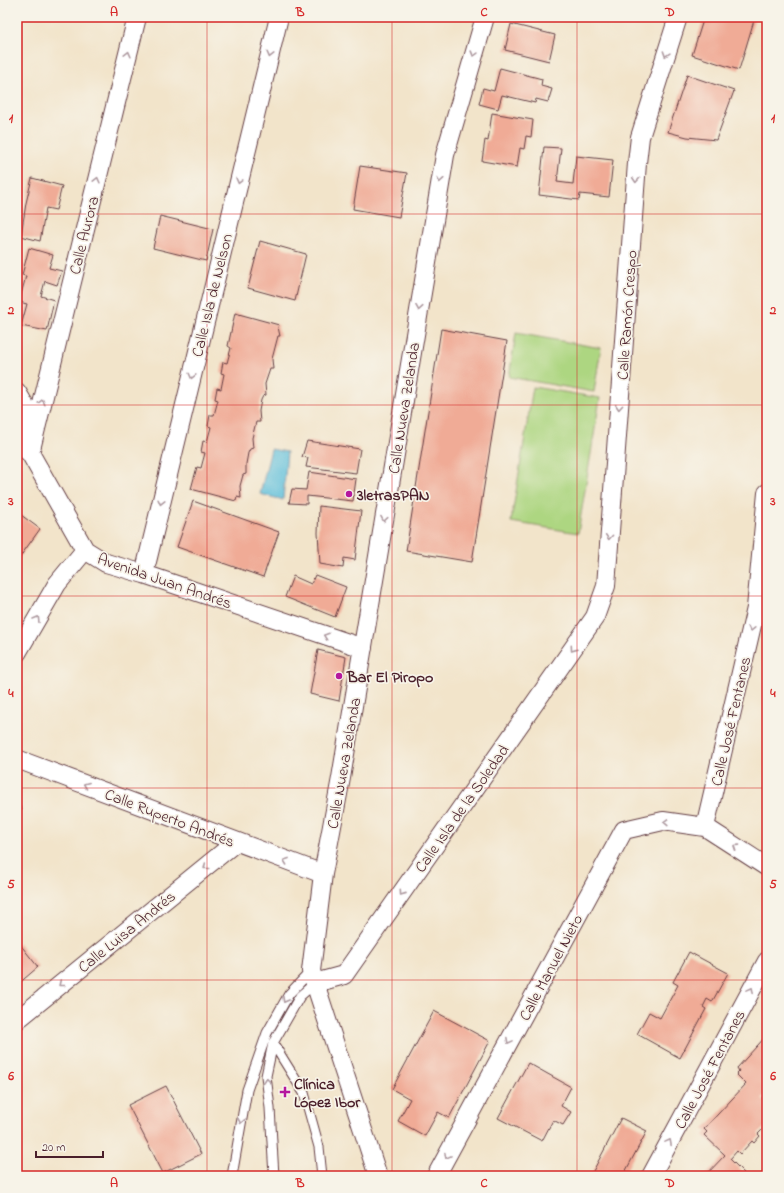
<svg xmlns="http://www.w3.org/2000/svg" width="784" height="1193" font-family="'Indie Flower',sans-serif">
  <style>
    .green { fill: #add681; stroke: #7c7a56 }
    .water { fill: #5cbeda; stroke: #536e82 }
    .building { fill: #f0ab96 }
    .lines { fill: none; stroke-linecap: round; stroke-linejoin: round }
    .lane-casing { stroke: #633d43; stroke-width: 11 }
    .street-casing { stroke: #633d43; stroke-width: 20 }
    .lane { stroke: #fff; stroke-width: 9 }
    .street { stroke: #fff; stroke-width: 18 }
    .oneway { stroke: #ae9aa0 }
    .grid { fill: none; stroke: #d62828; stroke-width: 1; stroke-opacity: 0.55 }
    .poi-dot { fill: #b5179e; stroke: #f7f3e8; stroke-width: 1.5 }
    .labels { text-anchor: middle; stroke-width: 3.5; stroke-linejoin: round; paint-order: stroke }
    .street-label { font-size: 16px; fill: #4a1f2b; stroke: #f7f3e8 }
    .poi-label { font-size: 16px; font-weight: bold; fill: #4a1f2b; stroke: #f7f3e8; text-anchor: start }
    .neatline { fill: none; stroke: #d62828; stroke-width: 1.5 }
    .grid-label { font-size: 13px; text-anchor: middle; font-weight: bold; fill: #d62828 }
  </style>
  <rect width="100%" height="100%" fill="#f7f3e8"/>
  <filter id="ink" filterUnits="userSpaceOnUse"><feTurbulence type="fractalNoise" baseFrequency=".025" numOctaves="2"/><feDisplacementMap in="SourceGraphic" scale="8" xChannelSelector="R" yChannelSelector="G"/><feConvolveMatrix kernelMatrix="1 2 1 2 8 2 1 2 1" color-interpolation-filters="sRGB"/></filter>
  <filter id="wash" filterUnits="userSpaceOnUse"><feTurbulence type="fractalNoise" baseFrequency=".012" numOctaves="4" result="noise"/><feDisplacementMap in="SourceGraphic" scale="16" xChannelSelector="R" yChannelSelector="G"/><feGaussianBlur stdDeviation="0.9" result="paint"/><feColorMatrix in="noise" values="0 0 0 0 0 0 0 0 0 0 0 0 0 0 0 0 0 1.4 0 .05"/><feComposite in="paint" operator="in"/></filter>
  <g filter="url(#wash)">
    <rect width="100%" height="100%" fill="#f2e4ca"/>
    <path class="green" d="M516 333 601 348 594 392 509 377Z
      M533 387 600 398 578 533 511 522Z"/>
    <path class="water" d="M271 449 287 452 283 500 260 494Z"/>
    <g id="blocks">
      <path class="building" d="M704 17H755L739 70 692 55Z
        M511 24 555 35 549 61 505 50Z
        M500 68 542 79 541 86 552 89 548 102 536 99 535 103 502 95 498 109 479 104 483 88 494 91Z
        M687 75 734 91 716 140 687 137 668 132Z
        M492 113 533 120 531 137 526 136 524 149 520 148 517 167 482 161 485 140 488 141Z
        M544 147 561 148 557 182 573 184 576 156 613 160 609 197 580 194 579 200 539 195Z
        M360 166 407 173 399 217 353 209Z
        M32 178 62 186 56 210 46 208 40 241 21 236 26 203Z
        M160 216 213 229 206 261 153 248Z
        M260 241 306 254 295 301 248 288Z
        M29 248 53 255 49 268 62 271 57 285 45 281 41 296 54 300 47 331 21 326 27 304 19 302 26 276 22 275Z
        M235 313 279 325 278 327 280 336H278L272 359 273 369H270L265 384 266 395 263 396 261 400 259 411 260 422H256L252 438 253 448 250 449 248 453 246 464V474L243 475 240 486 241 498 237 497 236 501 191 489 197 467 201 468 205 453 201 452 203 441 207 442 211 427 208 426 210 415H214L218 400 215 399 217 388 221 389 224 374 221 373 223 362 227 363 231 348 228 346Z
        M441 329 507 341 472 562 406 551Z
        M307 441 360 449 356 473 306 467 308 458 302 457Z
        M309 472 356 479 353 501 307 496V504L289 503 292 489 306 490Z
        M193 501 279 532 263 577 177 547Z
        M319 506 361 511 355 560 344 558 343 568 320 564 318 533Z
        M17 512 40 529 17 561Z
        M315 575 346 587 335 617 285 597 293 576 311 584Z
        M318 650 346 657 339 701 310 694Z
        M17 805 22 808 17 816Z
        M19 943 38 967 17 985V944Z
        M689 952 728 973 712 1002 707 999 703 1007 706 1009 680 1058 637 1034 649 1012 660 1018 678 985 673 982Z
        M434 1011 490 1041 449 1118 438 1112 425 1136 398 1121 410 1099 392 1089Z
        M767 1035V1093L762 1098 767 1103V1125L758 1134 760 1136 754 1143 752 1141 740 1154 737 1151 730 1159 744 1173 741 1176H705L725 1155 704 1135 707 1132 704 1129 746 1084 736 1074 739 1071 737 1068Z
        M528 1063 571 1087 561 1106 571 1112 563 1125 553 1120 542 1141 498 1118Z
        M166 1086 201 1154 163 1173 128 1105Z
        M621 1118 647 1131 623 1176H594L591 1175Z"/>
    </g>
  </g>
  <g filter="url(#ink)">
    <use href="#blocks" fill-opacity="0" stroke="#633d43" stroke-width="1"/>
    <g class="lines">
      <g class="lane-casing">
        <path id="lane" d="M273 1043 304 1093 319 1147 322 1176
          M232 1176 247 1090 267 1033 289 994 311 971
          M274 1176 270 1108 266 1076 273 1043 300 996 315 983"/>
      </g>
      <g class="street-casing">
        <path id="street" d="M17 392 24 404 28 442
          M17 443 30 453 85 550 106 563 144 574 363 648
          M30 453 137 17
          M144 574 279 17
          M17 653 57 584 85 550
          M17 759 323 874
          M705 827 756 608 767 493
          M315 983 344 975 595 617 606 586 637 163 640 137 678 17
          M17 1020 236 842
          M378 1176 311 971 323 874 341 778 445 155 485 17
          M436 1176 624 830 663 821 705 827 767 867
          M651 1176 767 961"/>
      </g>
      <use href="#lane" class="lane"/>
      <use href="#street" class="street"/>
    </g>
    <defs><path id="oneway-chevron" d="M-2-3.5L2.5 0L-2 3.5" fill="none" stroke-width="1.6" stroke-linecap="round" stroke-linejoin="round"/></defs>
    <g class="oneway">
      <use href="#oneway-chevron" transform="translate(128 54) rotate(-76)"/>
      <use href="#oneway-chevron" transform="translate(474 54) rotate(106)"/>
      <use href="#oneway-chevron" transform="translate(666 54) rotate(108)"/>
      <use href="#oneway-chevron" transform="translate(270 55) rotate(104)"/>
      <use href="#oneway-chevron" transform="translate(97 180) rotate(-76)"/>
      <use href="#oneway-chevron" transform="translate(440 180) rotate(99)"/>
      <use href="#oneway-chevron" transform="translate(636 180) rotate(94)"/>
      <use href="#oneway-chevron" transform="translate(239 181) rotate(104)"/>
      <use href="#oneway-chevron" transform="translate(419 308) rotate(99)"/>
      <use href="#oneway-chevron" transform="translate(192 376) rotate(104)"/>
      <use href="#oneway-chevron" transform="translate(42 402) rotate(-76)"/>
      <use href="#oneway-chevron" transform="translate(619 407) rotate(94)"/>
      <use href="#oneway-chevron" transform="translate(161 502) rotate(104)"/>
      <use href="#oneway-chevron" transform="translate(384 519) rotate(99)"/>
      <use href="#oneway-chevron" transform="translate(609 537) rotate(94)"/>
      <use href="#oneway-chevron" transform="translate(37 619) rotate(-59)"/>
      <use href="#oneway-chevron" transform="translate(751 629) rotate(103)"/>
      <use href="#oneway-chevron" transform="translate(326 636) rotate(-161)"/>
      <use href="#oneway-chevron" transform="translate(573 649) rotate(125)"/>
      <use href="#oneway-chevron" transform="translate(86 785) rotate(-159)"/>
      <use href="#oneway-chevron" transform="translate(666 822) rotate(-178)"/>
      <use href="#oneway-chevron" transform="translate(736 847) rotate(-147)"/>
      <use href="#oneway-chevron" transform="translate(286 861) rotate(-160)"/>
      <use href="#oneway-chevron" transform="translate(206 867) rotate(141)"/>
      <use href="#oneway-chevron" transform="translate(402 893) rotate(125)"/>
      <use href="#oneway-chevron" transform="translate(61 984) rotate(141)"/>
      <use href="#oneway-chevron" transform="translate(751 990) rotate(-62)"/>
      <use href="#oneway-chevron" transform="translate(285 1000) rotate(119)"/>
      <use href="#oneway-chevron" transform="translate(509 1041) rotate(118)"/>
      <use href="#oneway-chevron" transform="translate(267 1081) rotate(-96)"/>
      <use href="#oneway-chevron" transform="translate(241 1121) rotate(100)"/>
      <use href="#oneway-chevron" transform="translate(669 1142) rotate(-62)"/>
      <use href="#oneway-chevron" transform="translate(447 1156) rotate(118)"/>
    </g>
  </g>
  <path class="grid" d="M207 17V1176M392 17V1176M577 17V1176M17 214H767M17 405H767M17 596H767M17 788H767M17 980H767"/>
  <g class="poi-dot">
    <circle cx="349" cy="494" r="4"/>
    <circle cx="339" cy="676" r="4"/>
    <path d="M283 1086h4v4h4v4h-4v4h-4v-4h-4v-4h4z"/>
  </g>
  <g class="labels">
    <g class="street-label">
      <text transform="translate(83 235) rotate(-76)" y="6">Calle Aurora</text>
      <text transform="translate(211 295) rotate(-76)" y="6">Calle Isla de Nelson</text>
      <text transform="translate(626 315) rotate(-86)" y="6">Calle Ramón Crespo</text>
      <text transform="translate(403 408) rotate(-81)" y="6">Calle Nueva Zelanda</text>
      <text transform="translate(165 580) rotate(19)" y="6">Avenida Juan Andrés</text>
      <text transform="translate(730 721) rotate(-77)" y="6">Calle José Fentanes</text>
      <text transform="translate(343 763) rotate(-80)" y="6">Calle Nueva Zelanda</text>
      <text transform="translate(461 808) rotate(-55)" y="6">Calle Isla de la Soledad</text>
      <text transform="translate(170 817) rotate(21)" y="6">Calle Ruperto Andrés</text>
      <text transform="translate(126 931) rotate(-39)" y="6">Calle Luisa Andrés</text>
      <text transform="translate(550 967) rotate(-62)" y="6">Calle Manuel Nieto</text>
      <text transform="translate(709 1069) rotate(-62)" y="6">Calle José Fentanes</text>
    </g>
    <g class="poi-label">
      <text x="357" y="500">3letrasPAN</text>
      <text x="347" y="682">Bar El Piropo</text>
      <text x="294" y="1089">Clínica<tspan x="294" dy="18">López Ibor</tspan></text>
    </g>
  </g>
  <rect width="784" height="1193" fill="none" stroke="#f7f3e8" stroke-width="44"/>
  <path d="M36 1151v6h67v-6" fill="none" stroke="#4a1f2b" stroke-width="2"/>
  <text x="42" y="1151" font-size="12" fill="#4a1f2b" stroke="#f7f3e8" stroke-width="3" paint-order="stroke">20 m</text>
  <rect x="22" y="22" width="740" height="1149" class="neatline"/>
  <g class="grid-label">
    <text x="114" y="16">A</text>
    <text x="300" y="16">B</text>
    <text x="484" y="16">C</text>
    <text x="670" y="16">D</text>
    <text x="11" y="122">1</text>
    <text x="773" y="122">1</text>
    <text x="11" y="314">2</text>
    <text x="773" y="314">2</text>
    <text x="11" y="505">3</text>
    <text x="773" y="505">3</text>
    <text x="11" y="697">4</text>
    <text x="773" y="697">4</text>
    <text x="11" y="888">5</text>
    <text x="773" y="888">5</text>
    <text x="11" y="1080">6</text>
    <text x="773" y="1080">6</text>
    <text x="114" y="1187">A</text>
    <text x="300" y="1187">B</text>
    <text x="484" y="1187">C</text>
    <text x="670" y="1187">D</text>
  </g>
</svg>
